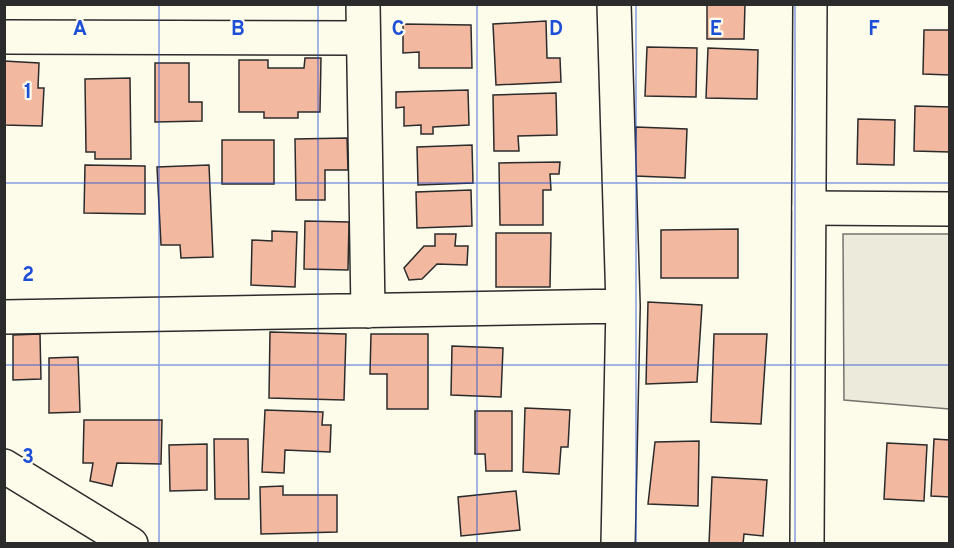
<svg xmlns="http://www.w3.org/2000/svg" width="954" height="548" font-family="Overpass,sans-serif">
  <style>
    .green { fill: #ecebdb; stroke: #74746e; stroke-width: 1.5 }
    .building { fill: #f2b8a0; stroke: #2b2b2b; stroke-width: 1.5 }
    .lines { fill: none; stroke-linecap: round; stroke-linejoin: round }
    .minor-casing { stroke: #2b2b2b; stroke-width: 36 }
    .tertiary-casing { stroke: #2b2b2b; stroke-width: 36 }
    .secondary-casing { stroke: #2b2b2b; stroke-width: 36 }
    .minor { stroke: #fdfbea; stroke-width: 33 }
    .tertiary { stroke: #fdfbea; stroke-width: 33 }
    .secondary { stroke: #fdfbea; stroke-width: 33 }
    .grid { fill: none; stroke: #1d4ed8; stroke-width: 1.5; stroke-opacity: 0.55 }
    .grid-label { font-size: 20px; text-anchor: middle; font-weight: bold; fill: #1d4ed8; stroke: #fdfbea; stroke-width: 4.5; stroke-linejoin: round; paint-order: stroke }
  </style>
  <rect width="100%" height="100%" fill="#fdfbea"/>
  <path class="green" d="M843 234H949V409L844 400Z"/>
  <path class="building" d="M707 4H745L744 39H707Z
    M546 21 547 58H560L561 82 496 85 493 24Z
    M403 24 471 25 472 68H419V52L403 53Z
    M924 30H950V75L923 74Z
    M647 47 697 48 696 97 645 96Z
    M708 48 758 50 757 99 706 98Z
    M305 58H321L320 112H298V118H264V112H239V60H268V68H304Z
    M4 61 39 63 38 88H44L42 126 4 125Z
    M155 63H189V102H202V121L155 122Z
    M130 78 131 159H95V152H86L85 79Z
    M468 90 469 125 433 127V134H421V125L404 126V107L396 108V92Z
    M556 93 557 135 518 136 519 151H494L493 95Z
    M915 106 950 107V152L914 151Z
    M858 119 895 120 894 165 857 164Z
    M636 127 687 129 685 178 635 176Z
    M347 138 348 170H325V200H296L295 139Z
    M222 140H274V184H222Z
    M472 145 473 183 418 185 417 147Z
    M560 162 559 174H550L551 190H543V225H500L499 163Z
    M85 165 145 166V214L84 213Z
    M209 165 213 257 181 258 180 245H161L157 167Z
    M471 190 472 226 417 228 416 192Z
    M305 221 349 222 348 270 304 269Z
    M738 229V278H661V230Z
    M272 231 297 232 295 287 251 285 252 240 272 241Z
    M496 233H551L550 287H496Z
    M435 234H456L455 246H468L467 265 437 264 422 279 409 280 404 268 424 246H435Z
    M648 302 702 305 697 382 646 384Z
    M270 332 346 334 344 400 269 398Z
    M40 334 41 379 13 380V335Z
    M371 334H428V409H387V374H370Z
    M714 334H767L761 424 711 422Z
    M452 346 503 348 501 397 451 395Z
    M78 357 80 412 49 413V358Z
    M525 408 570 410 568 447H561L559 474 523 472Z
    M265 410 323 412 322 425H331L330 452 285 450 284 473 262 472Z
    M475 411H512V471H486L485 454H475Z
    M84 420H162L161 464 117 463 112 486 90 481 93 463H83Z
    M214 439H248L249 499H215Z
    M934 439 950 440V497L931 496Z
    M699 441 698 506 648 504 655 442Z
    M887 443 927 445 924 501 884 499Z
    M207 444V490L170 491 169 445Z
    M712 477 767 480 763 536 744 534 743 544H709Z
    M283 486V495H337V532L261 534 260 487Z
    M516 491 520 530 461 536 458 497Z"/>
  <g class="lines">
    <g class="minor-casing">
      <path id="minor" d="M363 4 368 311
        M614 4 623 306 618 544
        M4 37 363 38
        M809 208 950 209
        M4 317 623 306"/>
    </g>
    <g class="tertiary-casing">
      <path id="tertiary" d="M807 544 810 4"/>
    </g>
    <g class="secondary-casing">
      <path id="secondary" d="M4 466 131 544"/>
    </g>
    <use href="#minor" class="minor"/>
    <use href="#tertiary" class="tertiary"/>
    <use href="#secondary" class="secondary"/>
  </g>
  <path class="grid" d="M159 4V544M318 4V544M477 4V544M636 4V544M795 4V544M4 183H950M4 365H950"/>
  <g class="grid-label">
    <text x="80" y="35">A</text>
    <text x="238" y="35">B</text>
    <text x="398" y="35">C</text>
    <text x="556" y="35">D</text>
    <text x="716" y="35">E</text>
    <text x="874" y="35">F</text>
    <text x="28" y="98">1</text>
    <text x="28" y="281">2</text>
    <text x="28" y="463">3</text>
  </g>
  <rect width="954" height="548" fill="none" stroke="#2b2b2b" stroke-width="12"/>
</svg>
